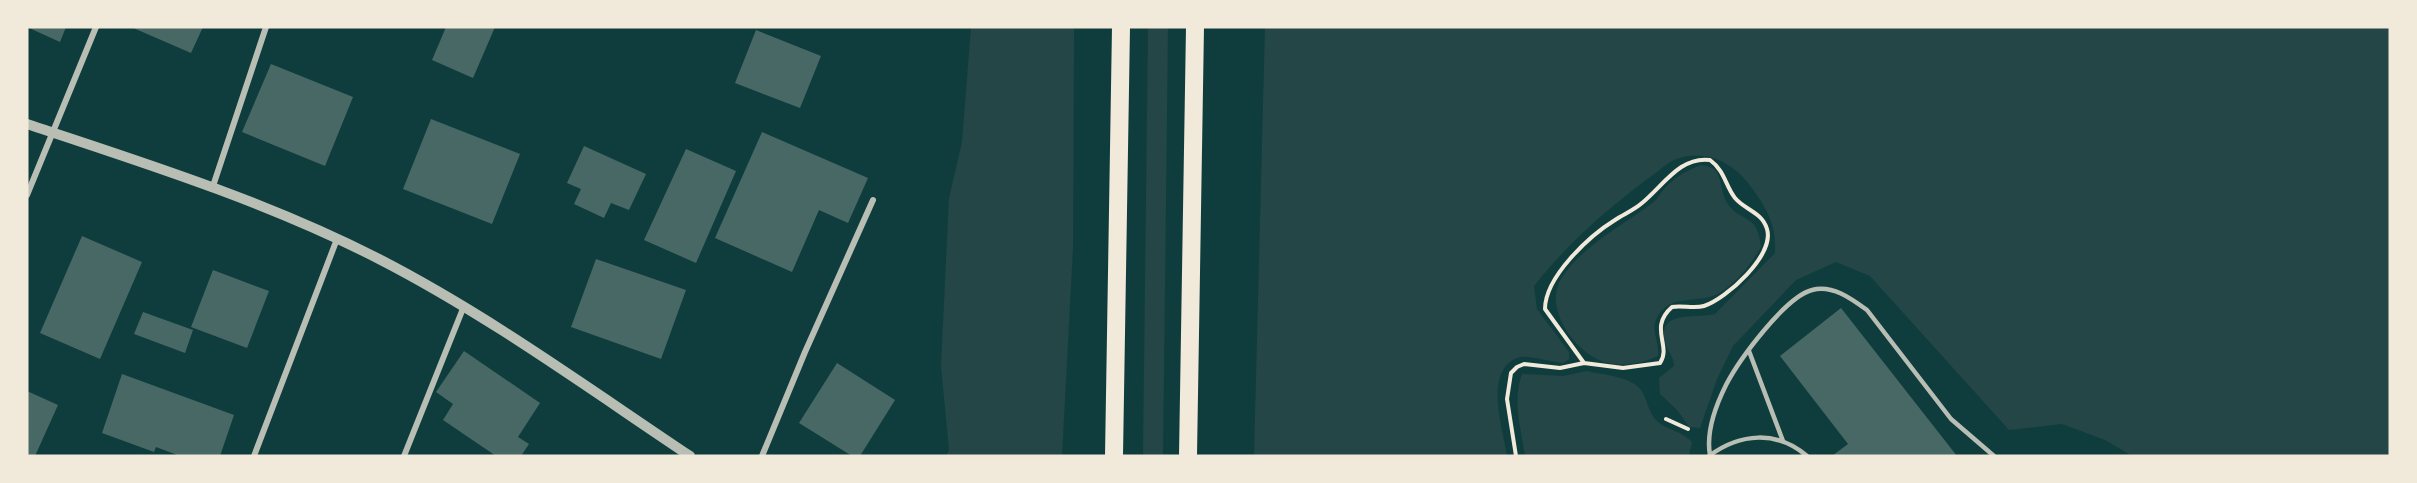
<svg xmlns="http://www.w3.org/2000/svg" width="2417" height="483" font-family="Arial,sans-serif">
  <rect width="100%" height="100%" fill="#0f3d3e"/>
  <path fill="#244646" d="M971,27H1074L1073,248L1062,456H946L949,450L941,366L949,198L962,142Z
    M1148,27H1168L1163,456H1143Z
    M1265,27H2390V456H2132L2105,440L2062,424L2009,430L1870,276L1836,262L1796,280L1733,346L1717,379L1700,428L1689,427L1678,411L1660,394L1659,378L1674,366C1674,356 1666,349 1664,340C1659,309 1698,319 1715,314L1775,253C1777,224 1765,205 1748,183C1731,161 1704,149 1676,159C1667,162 1658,172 1650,177C1607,209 1567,244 1534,286L1537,309L1569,352V359L1563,363C1553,362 1528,355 1520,357C1482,368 1503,429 1507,456H1254Z
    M1701,165C1707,166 1714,167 1717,173C1722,181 1721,192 1726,201C1740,225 1757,210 1761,247C1751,264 1738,281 1721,292C1700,306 1668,291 1656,320C1651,332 1660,343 1658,356C1640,364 1623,367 1604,362C1575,353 1543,308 1561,279C1583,244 1625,225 1656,200C1667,182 1681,173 1701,165Z
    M1587,371C1602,375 1631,376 1641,390C1647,398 1648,412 1656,420C1667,431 1679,429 1692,442L1689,456H1525C1521,427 1512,402 1522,374L1563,376Z"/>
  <path fill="#486865" d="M27,27H66L60,42Z
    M131,27H203L191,53Z
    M446,27H495L473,78L432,60Z
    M756,30L821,56L800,108L735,83Z
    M271,64L353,97L325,166L242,132Z
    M431,119L520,154L492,224L403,189Z
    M762,132L868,178L848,223L819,210L792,272L715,238Z
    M584,146L646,174L629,210L611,203L604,218L574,204L581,189L567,183Z
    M686,149L736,171L696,263L644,240Z
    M82,236L142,262L100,359L40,333Z
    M596,259L686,290L661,359L571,327Z
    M213,270L269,291L247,348L191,327Z
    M1841,308L1957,456H1832L1848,444L1780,356Z
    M143,312L193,330L185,353L134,334Z
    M464,351L540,403L518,437L529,444L521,456H496L443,420L453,404L436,392Z
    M837,363L895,400L860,456H852L799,423Z
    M122,374L234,415L220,456H180L156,447L154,452L102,433Z
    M27,391L58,405L35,456H27Z"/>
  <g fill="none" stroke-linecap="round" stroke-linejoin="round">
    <path stroke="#f1e9da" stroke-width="4" d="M1666,419L1688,429
      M1516,456L1507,399L1511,373L1517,367L1524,364L1560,368L1584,363L1623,368L1660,363C1672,346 1648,328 1672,307C1682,305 1694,309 1704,306C1726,299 1775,255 1767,229C1762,212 1745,210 1735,198C1725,185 1725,171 1710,160C1680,156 1663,186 1642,203C1634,210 1624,214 1615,220C1589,236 1545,277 1545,309L1584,363"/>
    <path stroke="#b8beb3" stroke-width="4.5" d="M1749,351L1783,441
      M1710,455C1706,433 1716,405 1726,385C1739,360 1785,297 1812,290C1832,284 1852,299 1867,310L1951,419L1994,456
      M1709,456C1740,433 1777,430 1807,456"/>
    <path stroke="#b8beb3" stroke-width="6" d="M212,189L266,27
      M27,195L96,27
      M254,456L337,239
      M404,456L464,306
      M762,456L805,352L873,200"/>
    <path stroke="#b8beb3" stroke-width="10" d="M27,124C145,163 268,202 379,259C488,315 588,388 690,456"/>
    <path stroke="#f1e9da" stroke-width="18" d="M1114,456L1121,27
      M1188,456L1195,27"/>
  </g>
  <rect width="2417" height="483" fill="none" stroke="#f1e9da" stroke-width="57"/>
</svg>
